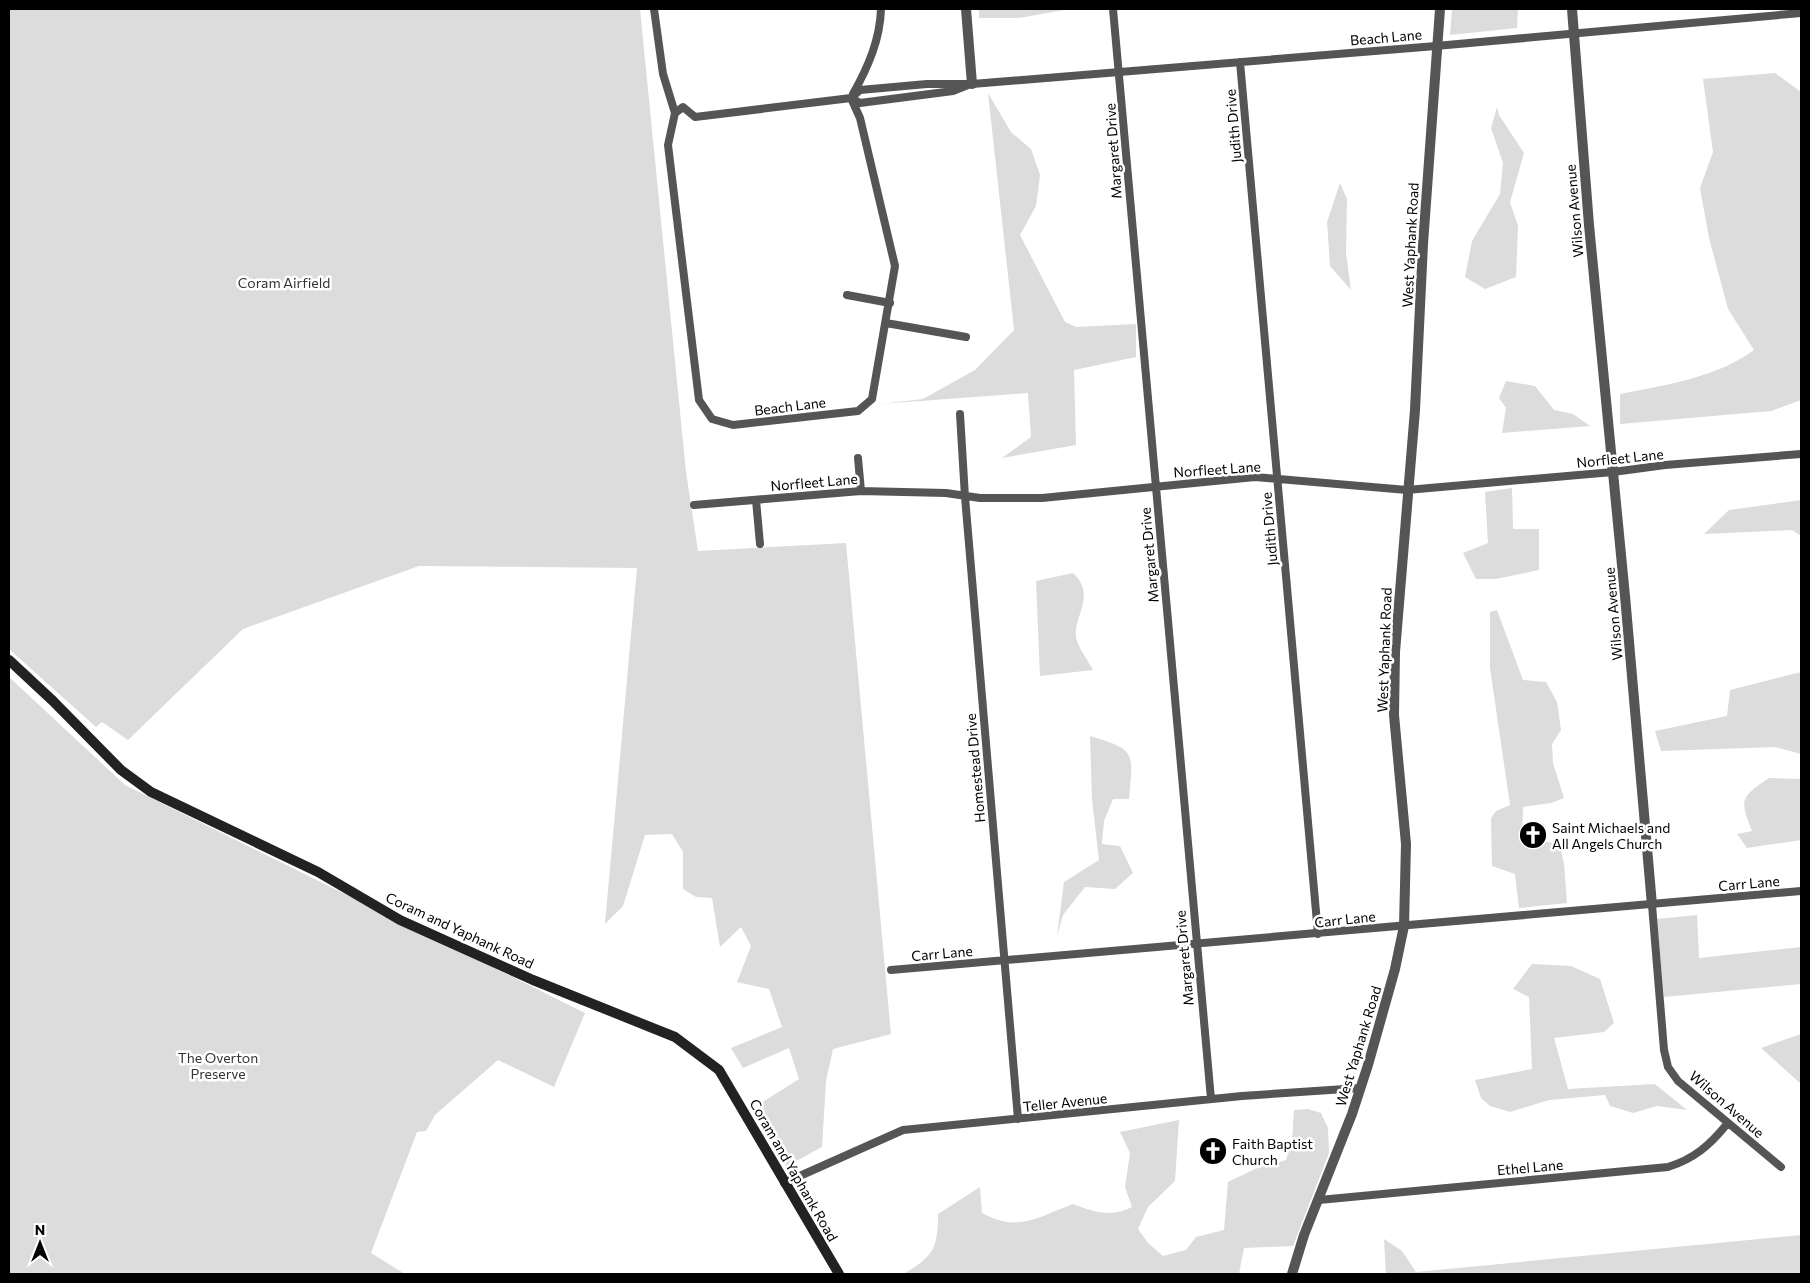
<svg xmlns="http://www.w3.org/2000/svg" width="1810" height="1283" font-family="Commissioner,sans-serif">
  <rect width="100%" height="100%" fill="#fff"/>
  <path fill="#dcdcdc" d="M9,9H640L686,472L698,551L846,543L891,1034L833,1049L826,1081L822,1147L787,1166L758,1105L799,1079L789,1048L743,1068L731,1048L782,1027L769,989L737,982L751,946L741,927L720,947L712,898L696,897L683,889V852L672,834L645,835L623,906L605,924L637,568L419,566L243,629L128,740L102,722L96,727L9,649Z
    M979,9H1070L1019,18H979Z
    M1452,9H1518L1517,28L1450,35Z
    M1775,73L1801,92V400L1771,411L1620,424V394C1665,385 1716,378 1754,350L1728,309L1709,238L1700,188L1713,152L1703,79Z
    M988,93L1011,132L1031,149L1040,175L1036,206L1020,235L1065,322L1076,327L1136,324V357L1074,370L1076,445L1002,458L1031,437L1028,393L880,404L923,399L975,370L1014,330Z
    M1497,107L1499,115L1524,153L1510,202L1518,226L1516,277L1485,289L1465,277L1472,241L1500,194L1503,163L1491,128Z
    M1340,183L1347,199L1346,253L1351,290L1330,266L1327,222Z
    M1506,381L1535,386L1554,410L1573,414L1590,426L1502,433L1506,408L1499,398Z
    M1512,488L1513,529H1539V570L1496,579H1476L1463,553L1488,543L1485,492Z
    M1801,500V536L1792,530L1704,534L1729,510Z
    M1073,573C1097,595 1073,617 1076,637C1078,648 1088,660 1093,670L1040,676L1036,581Z
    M1497,610L1523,680L1546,682L1557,702L1561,730L1552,744L1553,763L1564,798L1551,803L1523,807L1522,837L1559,844L1564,863L1567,903L1519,908L1515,874L1492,866L1491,818L1496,811L1510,805L1490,668V612Z
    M1801,672V754L1775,747L1661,751L1655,731L1727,716L1730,690Z
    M9,677L125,785L585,1013L554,1087L498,1060L435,1115L426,1131L417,1132L371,1253L405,1274H9Z
    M1090,736C1137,750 1133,752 1129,799H1113L1104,821L1102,844L1120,846L1133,873L1115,889L1085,887L1063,915L1057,936L1064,882L1099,860L1092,800Z
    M1769,778L1801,779V840L1747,848L1737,834L1752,831C1739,799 1741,797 1769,778Z
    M1697,915L1699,958L1801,947V984L1664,997L1657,919Z
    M1532,964L1571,966L1600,979L1614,1023L1604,1032L1554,1038L1568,1089L1655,1084L1687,1110L1657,1106L1633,1113L1610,1106L1605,1095L1549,1100L1510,1112L1490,1106L1481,1098L1475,1080L1532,1069L1529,997L1513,989Z
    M1801,1034V1084L1761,1048Z
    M1308,1109L1321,1113L1328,1128L1329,1153L1293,1246L1244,1248L1239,1274H903C933,1257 938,1249 938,1214L980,1187L982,1213C1018,1233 1038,1217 1073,1204C1094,1212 1111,1218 1132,1207L1125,1187L1130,1153L1120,1132L1179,1120L1175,1181L1148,1207L1138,1229L1148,1243L1163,1256L1186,1250L1196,1237L1224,1230L1228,1182L1255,1169L1286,1160L1292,1142L1294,1110Z
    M1801,1235V1274H1386L1384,1239L1402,1251L1416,1272Z"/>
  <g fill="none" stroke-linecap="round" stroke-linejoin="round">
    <path stroke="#555" stroke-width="8" d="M654,9L663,74L675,113L668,145L699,400L712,419L733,425L858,411L872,399L895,266L860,118L851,98
      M1113,9L1211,1099
      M1240,62L1318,934
      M853,94C868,67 880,40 881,9
      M851,98L860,103L953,91L968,85
      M675,113L683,107L695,117L851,98L860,90L927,84H972L1436,46L1801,13
      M847,295L890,303
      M886,323L966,337
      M960,414L965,497L1018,1119
      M858,458L861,491
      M756,500L760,544
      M694,505L861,491L946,493L980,498H1042L1255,477L1407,490L1613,472L1665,465L1801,454
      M1652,905L1664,1050L1668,1067L1678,1081L1781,1167
      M891,970L1801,891
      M784,1183L903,1130L1242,1096L1360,1088
      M1319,1200L1668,1167C1694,1159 1710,1145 1727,1124"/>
    <path stroke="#555" stroke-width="10" d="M966,9L972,84
      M1572,9L1589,225L1625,596L1652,905
      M1292,1274L1304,1235L1352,1114L1368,1065L1395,969L1404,926L1406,844L1394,715L1395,652L1415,410L1423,244L1440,9"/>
    <path stroke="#222" stroke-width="10" d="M9,660L53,701L121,770L151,792L318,872L400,920L533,980L675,1037L719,1070L839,1274"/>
  </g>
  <defs>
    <symbol id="church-disc" viewBox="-11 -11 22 22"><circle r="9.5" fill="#000" stroke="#fff"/><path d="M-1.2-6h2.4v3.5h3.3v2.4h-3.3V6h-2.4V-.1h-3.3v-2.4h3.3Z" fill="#fff"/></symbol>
  </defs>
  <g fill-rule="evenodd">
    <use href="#church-disc" x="1517" y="819" width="32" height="32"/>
    <use href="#church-disc" x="1197" y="1135" width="32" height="32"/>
  </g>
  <g text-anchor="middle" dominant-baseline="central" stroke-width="5" stroke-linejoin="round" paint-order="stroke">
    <g font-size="14" fill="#000" stroke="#fff">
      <text transform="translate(1386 37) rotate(-5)">Beach Lane</text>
      <text transform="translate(1233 126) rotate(-95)">Judith Drive</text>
      <text transform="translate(1113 151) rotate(-94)">Margaret Drive</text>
      <text transform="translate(1574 211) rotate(-95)">Wilson Avenue</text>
      <text transform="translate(1410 245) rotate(-87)">West Yaphank Road</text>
      <text transform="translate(790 406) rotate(-7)">Beach Lane</text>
      <text transform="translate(1620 458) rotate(-6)">Norfleet Lane</text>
      <text transform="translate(1217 469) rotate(-4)">Norfleet Lane</text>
      <text transform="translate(814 482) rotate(-5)">Norfleet Lane</text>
      <text transform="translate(1269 529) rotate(-95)">Judith Drive</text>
      <text transform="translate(1149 555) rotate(-95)">Margaret Drive</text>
      <text transform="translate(1613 614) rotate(-95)">Wilson Avenue</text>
      <text transform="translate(1384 650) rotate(-88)">West Yaphank Road</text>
      <text transform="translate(975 768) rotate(-95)">Homestead Drive</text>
      <text transform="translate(1749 883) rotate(-5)">Carr Lane</text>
      <text transform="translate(1345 919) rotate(-6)">Carr Lane</text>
      <text transform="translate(460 930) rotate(25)">Coram and Yaphank Road</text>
      <text transform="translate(942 953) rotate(-5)">Carr Lane</text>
      <text transform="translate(1184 958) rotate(-95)">Margaret Drive</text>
      <text transform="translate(1358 1046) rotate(-73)">West Yaphank Road</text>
      <text transform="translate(1065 1102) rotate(-6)">Teller Avenue</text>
      <text transform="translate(1727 1104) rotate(41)">Wilson Avenue</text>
      <text transform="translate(1530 1167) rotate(-5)">Ethel Lane</text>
      <text transform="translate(794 1170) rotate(60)">Coram and Yaphank Road</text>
    </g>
    <g font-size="14" fill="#333" stroke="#fff">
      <text x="284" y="282">Coram Airfield</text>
      <text x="218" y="1057">The Overton<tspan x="218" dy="16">Preserve</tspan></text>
    </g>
    <g font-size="14" fill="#000" stroke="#fff" text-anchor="start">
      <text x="1552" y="827">Saint Michaels and<tspan x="1552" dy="16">All Angels Church</tspan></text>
      <text x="1232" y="1143">Faith Baptist<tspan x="1232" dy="16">Church</tspan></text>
    </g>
  </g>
  <rect width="1810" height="1283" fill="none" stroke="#000000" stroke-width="20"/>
  <g transform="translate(40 1243)" stroke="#ffffff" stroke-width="4" paint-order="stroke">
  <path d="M0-4L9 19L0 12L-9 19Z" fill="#000000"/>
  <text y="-8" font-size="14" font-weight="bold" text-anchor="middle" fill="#000000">N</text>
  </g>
</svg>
